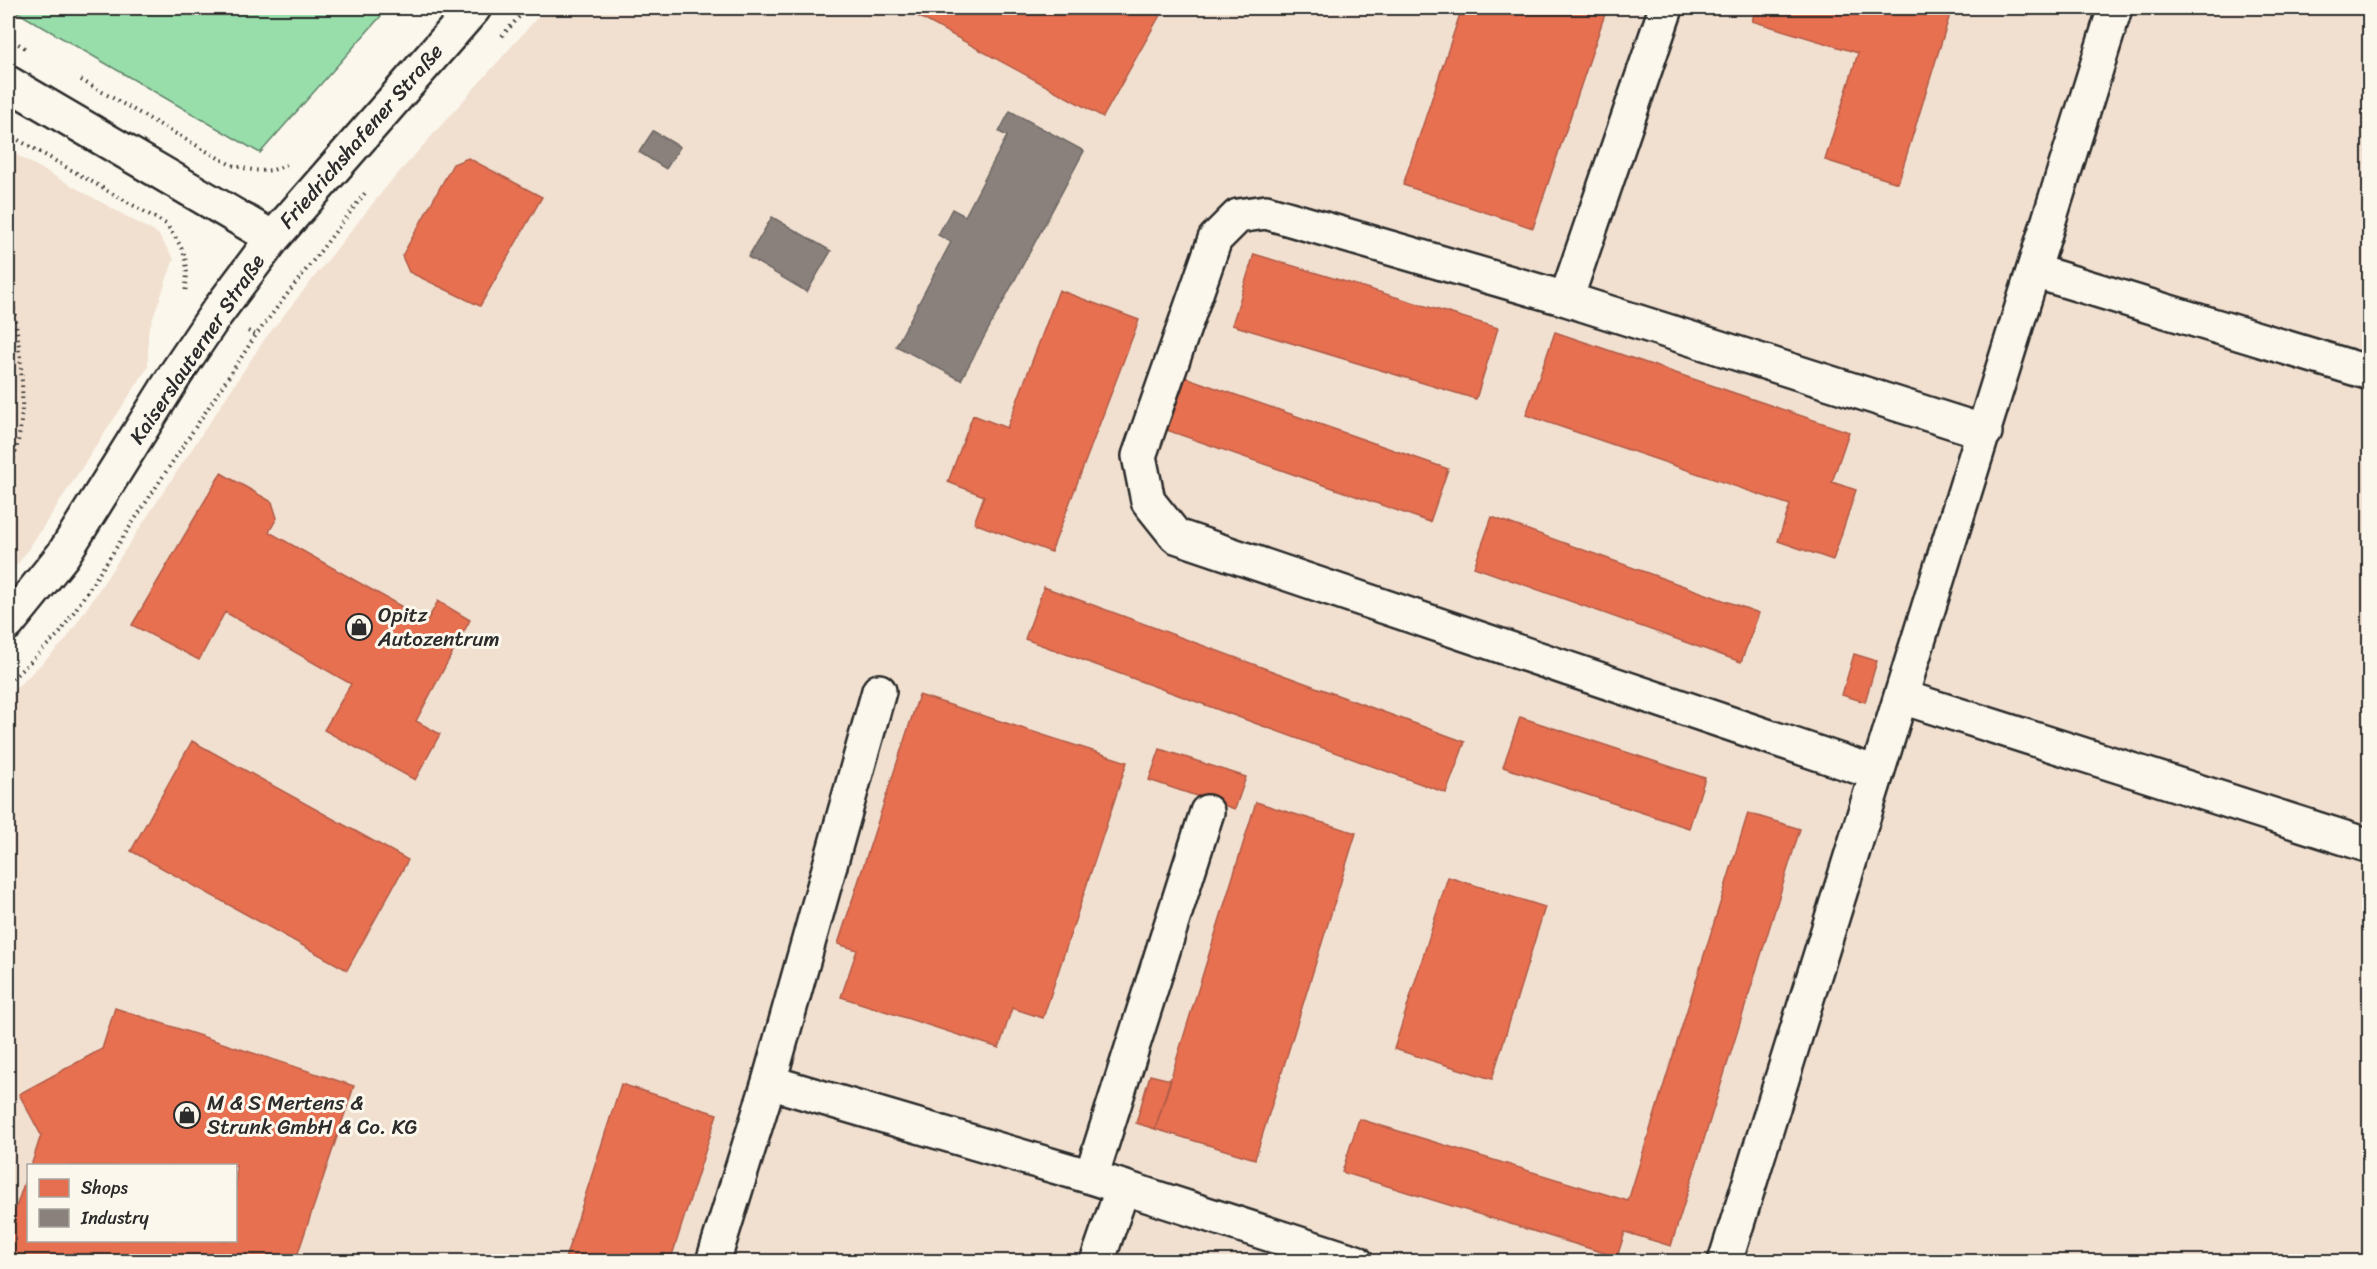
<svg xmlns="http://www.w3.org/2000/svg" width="2377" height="1269" font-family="Sriracha,sans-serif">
  <rect width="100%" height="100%" fill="#fbf7ec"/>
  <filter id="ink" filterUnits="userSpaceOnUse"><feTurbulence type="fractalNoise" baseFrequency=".0167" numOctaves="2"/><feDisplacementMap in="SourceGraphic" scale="12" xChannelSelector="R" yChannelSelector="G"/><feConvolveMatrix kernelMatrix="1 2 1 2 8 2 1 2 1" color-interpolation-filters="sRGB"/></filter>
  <g filter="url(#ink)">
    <path fill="#f1e0d0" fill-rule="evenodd" d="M546,8H2369V1261H8V696L65,641L264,340L386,187ZM28,1166H236V1240H28Z
      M8,150L158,234L174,259L148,332V367L26,553L8,576Z"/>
    <path fill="#98deab" stroke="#62846b" stroke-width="1.5" d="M10,8H388L260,153Z"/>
    <path fill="#e76f51" stroke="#af5b46" stroke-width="1.5" d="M903,8H1164L1103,117Z
      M1462,8H1607L1533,228L1403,185Z
      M1756,8H1952L1898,183L1825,160L1858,53L1752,21Z
      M468,158L542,197L480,306L409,272L402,256L453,164Z
      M1254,254L1498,328L1476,399L1232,325Z
      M1059,290L1139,320L1051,552L974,523L984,496L948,482L973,415L1007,428Z
      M8,318L13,385L8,423Z
      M1555,332L1849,432L1832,482L1856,490L1833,560L1778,541L1790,505L1526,415Z
      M1179,375L1448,469L1430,522L1161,428Z
      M221,473L272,502L277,518L269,532L427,621L438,601L470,620L416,721L440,734L415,780L324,730L351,684L225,612L199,660L132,625Z
      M1492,517L1759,613L1741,662L1474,567Z
      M1044,587L1465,742L1446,793L1025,639Z
      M1854,654L1877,661L1865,702L1842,695Z
      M919,695L1127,762L1043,1018L1012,1008L999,1048L841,997L857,950L838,944Z
      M1520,717L1705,778L1689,828L1503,767Z
      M192,741L408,860L347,970L131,851Z
      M1160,749L1246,777L1235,809L1149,780Z
      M1256,802L1356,833L1255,1159L1155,1129Z
      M1748,813L1800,829L1671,1246L1625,1232L1617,1257L1342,1172L1359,1119L1628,1201Z
      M1448,877L1545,907L1492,1079L1394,1049Z
      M115,1008L354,1086L295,1262H8V1218L12,1219L28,1172V1240H236V1166H31L41,1135L19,1094L102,1049Z
      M1150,1075L1171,1080L1155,1129L1136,1123Z
      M621,1084L717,1114L670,1262H564Z"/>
    <path fill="#8a817c" stroke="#6e6764" stroke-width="1.5" d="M1010,111L1084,151L961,380L896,346L951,242L938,235L952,209L965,216L1007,136L999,132Z
      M653,131L680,147L666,169L639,152Z
      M772,217L831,251L807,292L748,257Z"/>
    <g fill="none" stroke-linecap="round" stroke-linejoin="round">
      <defs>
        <path id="minor" d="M8,83L273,238
          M2034,271L2370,373
          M1566,299L1666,8
          M8,623L63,555L175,375L216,314L273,238L474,8
          M1902,697L2370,846
          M1876,773L1176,536L1148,501L1139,456L1215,239L1238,216L1266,212L1566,299L1985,432
          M769,1082L879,691
          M1091,1177L1207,812
          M713,1262L769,1082L1091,1177L1356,1262
          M1097,1262L1123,1187
          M1725,1262L2115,8"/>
      </defs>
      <use href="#minor" stroke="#2b2b2b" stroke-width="38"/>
      <path stroke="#2b2b2b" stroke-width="4" stroke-dasharray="1.5 4.5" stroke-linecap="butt" d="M502,36L527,8
        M8,38L25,48
        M81,80L231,165C253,170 265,175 286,165
        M8,134L166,224C185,250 190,260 185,293
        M8,279L11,284C18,350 34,411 8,474
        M248,331L256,335L365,193
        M8,683L60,633L256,335"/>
      <use href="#minor" stroke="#fbf7ec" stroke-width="33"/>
    </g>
  </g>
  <defs>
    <symbol id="shop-ring" viewBox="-11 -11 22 22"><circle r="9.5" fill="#fbf7ec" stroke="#2b2b2b" stroke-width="1.5"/><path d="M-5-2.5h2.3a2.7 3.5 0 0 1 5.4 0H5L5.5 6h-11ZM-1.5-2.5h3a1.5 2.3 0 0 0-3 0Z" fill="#2b2b2b"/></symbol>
  </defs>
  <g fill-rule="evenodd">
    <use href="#shop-ring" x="344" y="612" width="30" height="30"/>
    <use href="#shop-ring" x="172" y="1100" width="30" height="30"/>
  </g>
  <g text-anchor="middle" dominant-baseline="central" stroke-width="6" stroke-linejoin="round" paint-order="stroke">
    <g font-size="21" fill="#2b2b2b" stroke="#fbf7ec">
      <text transform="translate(361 136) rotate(-49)">Friedrichshafener Straße</text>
      <text transform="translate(197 349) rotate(-56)">Kaiserslauterner Straße</text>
    </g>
    <g font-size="21" fill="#2b2b2b" stroke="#fbf7ec" text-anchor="start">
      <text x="378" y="615">Opitz<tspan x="378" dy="24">Autozentrum</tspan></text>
      <text x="207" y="1103">M &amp; S Mertens &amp;<tspan x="207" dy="24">Strunk GmbH &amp; Co. KG</tspan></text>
    </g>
  </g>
  <rect width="2377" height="1269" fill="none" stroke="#fbf7ec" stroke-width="30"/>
  <rect x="15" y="15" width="2347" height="1239" fill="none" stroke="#2b2b2b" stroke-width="2" filter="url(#ink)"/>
  <rect x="27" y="1164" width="210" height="78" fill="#fbf7ec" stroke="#a8a59f" stroke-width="1.5"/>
  <rect x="39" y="1179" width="30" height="18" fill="#e76f51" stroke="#a8a59f" stroke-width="1.5"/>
  <text x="81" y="1194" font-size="18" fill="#2b2b2b">Shops</text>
  <rect x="39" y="1209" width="30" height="18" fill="#8a817c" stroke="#a8a59f" stroke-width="1.5"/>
  <text x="81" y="1224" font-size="18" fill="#2b2b2b">Industry</text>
</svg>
